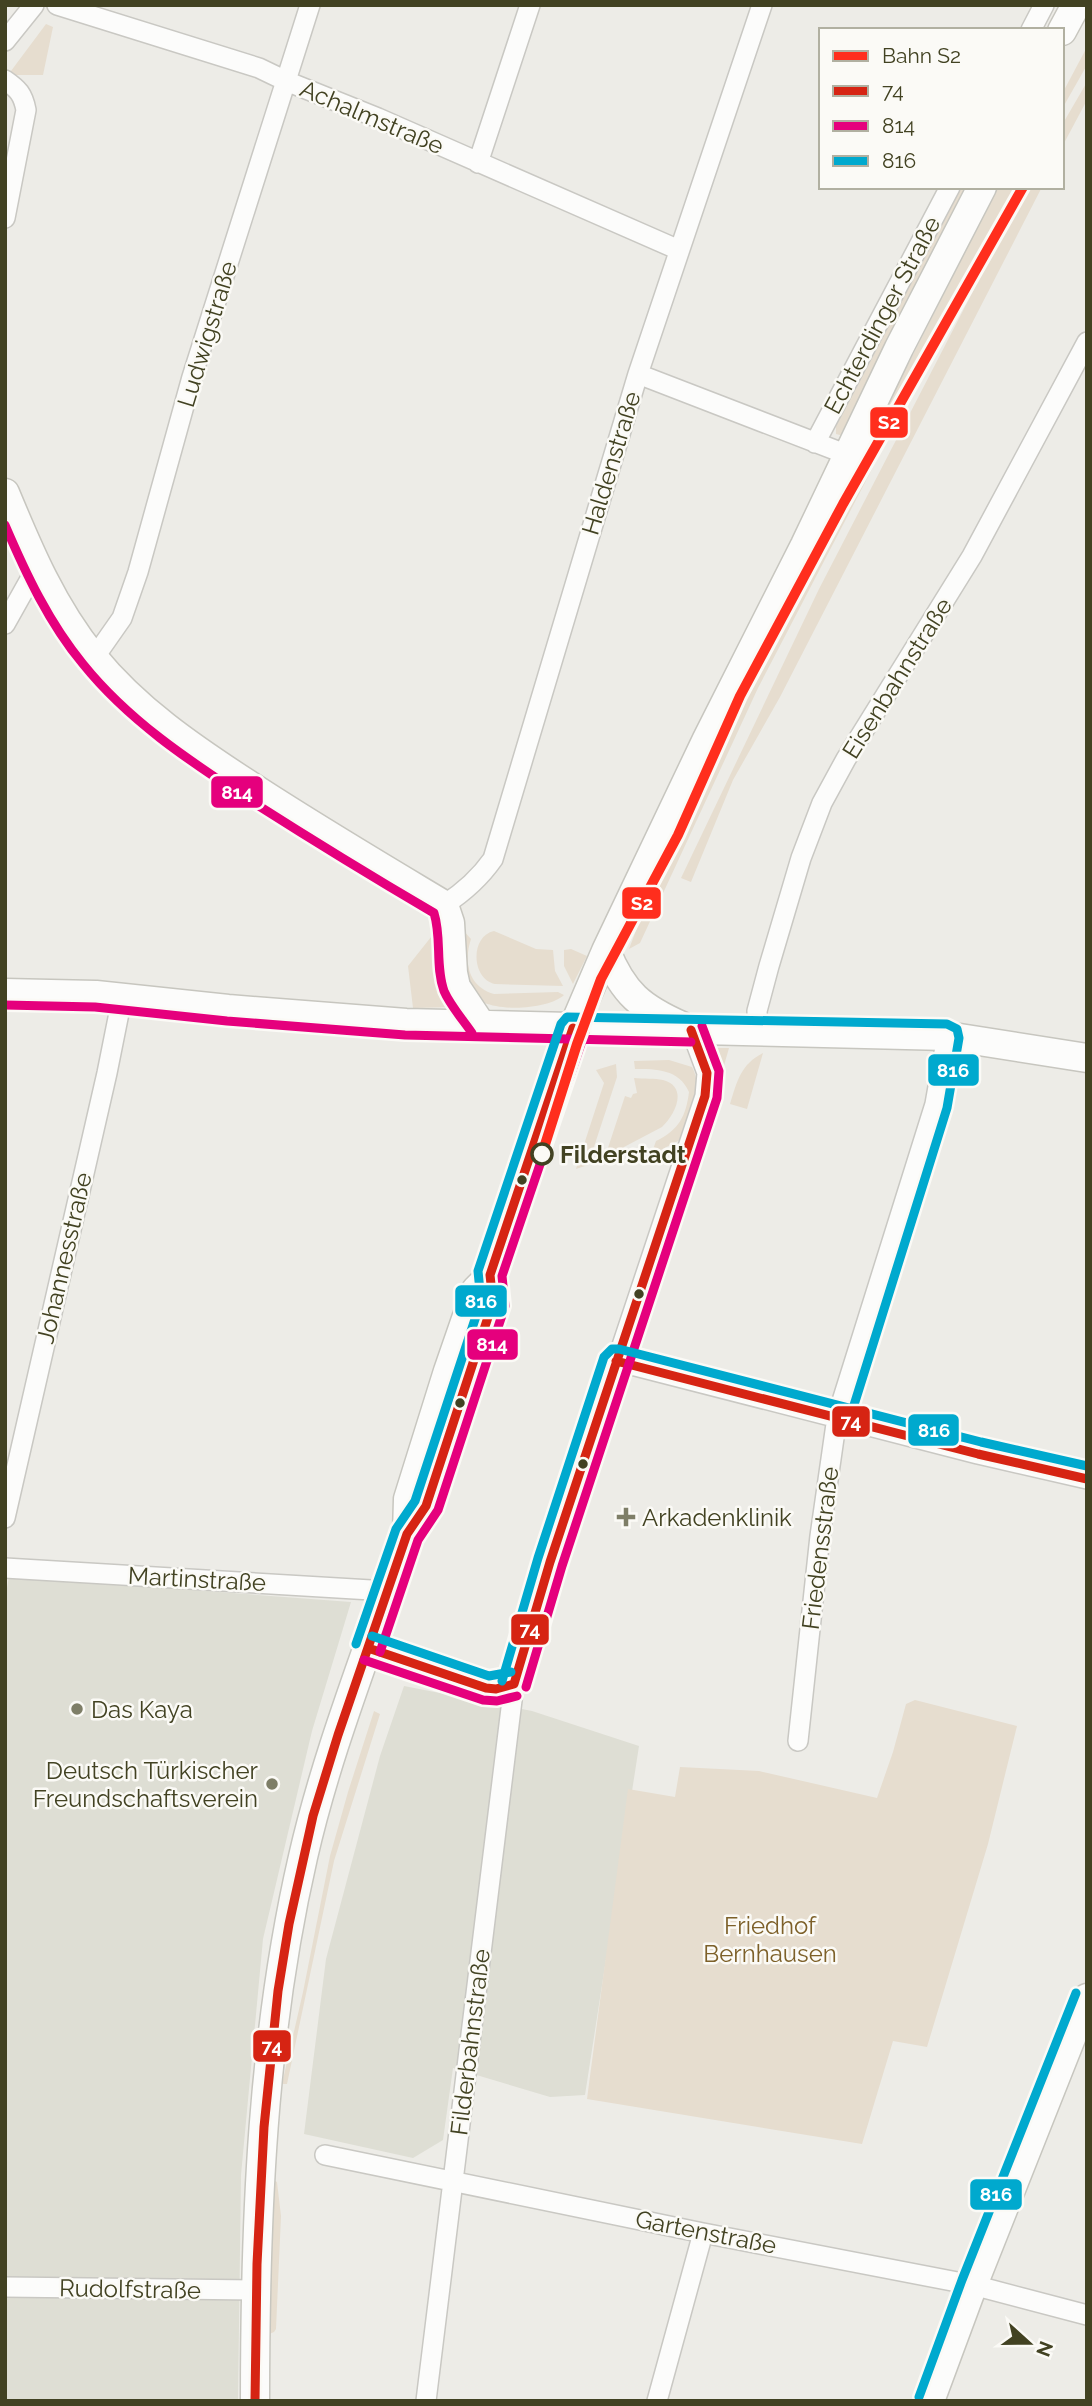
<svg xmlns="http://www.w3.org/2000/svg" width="1092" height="2406" font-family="Raleway,sans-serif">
  <rect width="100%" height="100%" fill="#edece7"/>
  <path fill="#deded4" d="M9,1576L351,1602L312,1731L263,1939L241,2175L238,2401H5V1601Z
    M404,1686L532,1711L639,1746L585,2095L550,2097L453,2068L443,2140L413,2158L304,2134L326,1959L380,1756Z"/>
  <path fill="#e6ddcf" d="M46,24L53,27L43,75H8Z
    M1087,47V65L1062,109V94Z
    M1087,82V100L1062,147V125Z
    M962,187H972L844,434L840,435L836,434V426Z
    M998,187H1019L758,688L640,943L629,949L656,878L771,635Z
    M1027,187H1042L780,697L733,780L691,882L681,878L819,589Z
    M445,929L455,1007L413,1008L408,966L435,932Z
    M462,929L471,939C463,963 469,987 494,994L558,992L564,995C547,1011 479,1015 468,989C464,979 463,942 462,929Z
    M494,931L536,949L553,950L555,971L563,986L495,984C471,979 470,936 494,931Z
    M571,949L587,956L573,984L564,966V950Z
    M706,1048H729L721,1076L717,1065Z
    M763,1053L747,1109L730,1104C737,1081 741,1064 763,1053Z
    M669,1060L692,1067C705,1090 688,1118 680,1140L651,1155L656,1141C679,1130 686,1116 689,1092C679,1069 656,1069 635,1069L634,1061Z
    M616,1064L617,1077L588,1165L576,1169L604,1083L596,1070Z
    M634,1078C643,1079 655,1078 663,1080C689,1087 675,1115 662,1127L605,1157L625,1096L631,1098L633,1094L637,1093Z
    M915,1700L1017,1726L988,1844L927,2047L893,2041L862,2144L587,2099L628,1789L675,1797L680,1767L759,1771L877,1798L893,1752L906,1704Z
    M374,1711L380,1714L334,1861L287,2084H282L303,1992L330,1856L348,1792Z
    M272,2179L277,2182L281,2216L276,2329L274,2332L269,2334Z"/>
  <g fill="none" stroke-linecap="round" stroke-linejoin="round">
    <defs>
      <path id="street" d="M57,5L259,68L286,81L378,118L679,250
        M1031,30L1044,5
        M5,41L34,5
        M5,80C18,89 23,94 26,110L5,218
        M478,163L530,5
        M638,374L848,455
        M815,443L950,187
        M5,624L37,567
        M94,658L122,618L138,572L192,377L310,5
        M444,905C464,892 479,879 493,859L638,374L762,5
        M758,1033L757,1011L769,966L801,858L822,803L846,759L972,556L1087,342
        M616,1361L978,1454L1087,1479
        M5,1518L107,1073L122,998
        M5,1568L388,1591
        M368,1648L486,1688L496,1689L514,1684
        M798,1741L820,1536L837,1417L935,1104L947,1036
        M325,2155L703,2233L973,2285L1087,2315
        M5,2287L255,2290
        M426,2401L514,1684L550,1562L705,1096L707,1073L691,1030
        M657,2401L703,2233"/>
      <path id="secondary" d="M1062,31L1076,5
        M5,493C29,551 53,608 93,657C136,710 192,748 249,785C313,827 379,866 444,905L450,923L453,973L456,987L482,1026
        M606,951C623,993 641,1008 682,1026
        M5,993L96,995L228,1009L406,1023L947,1036L1087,1058
        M407,1534L408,1499L448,1371L476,1290L489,1277
        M255,2401C255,2218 262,2035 303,1857C328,1747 372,1641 407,1534L426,1506L493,1302L490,1275L573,1028L606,951L707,739L805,545L899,348L982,187
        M930,2401L973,2285L1087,1998"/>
    </defs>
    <use href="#street" stroke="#c9c8c3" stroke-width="22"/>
    <use href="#secondary" stroke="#c7c6bf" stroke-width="31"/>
    <use href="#street" stroke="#fcfcfb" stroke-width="19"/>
    <use href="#secondary" stroke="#fcfcfb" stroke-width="28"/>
    <defs>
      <path id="bus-1" d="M616,1361L978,1454L1087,1479
        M368,1648L486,1688L496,1689L514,1684L550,1562L705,1096L707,1073L691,1030
        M255,2401L257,2264L264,2127L278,1991L289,1924L313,1816L338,1735L407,1534L426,1506L493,1302L490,1275L573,1028"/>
      <path id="bus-2" d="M5,525C26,574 49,623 83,664C128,720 188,760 248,799C309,838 371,876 434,913C442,938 435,966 444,991C450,1005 463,1020 472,1033
        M5,1005L95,1007L227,1021L405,1035L691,1042
        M380,1652L418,1540L438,1510L505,1306L502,1276L585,1032
        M364,1660L483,1700L497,1701L517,1696
        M526,1687L562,1566L717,1098L719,1071L702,1026"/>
      <path id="bus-3" d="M372,1636L489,1676L511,1672
        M356,1644L396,1529L415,1501L481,1301L478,1271L561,1024L567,1017L947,1024L957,1029L959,1038L947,1108L849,1421
        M502,1681L538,1558L604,1357L612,1349H619L981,1442L1087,1466
        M919,2397L962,2280L1076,1993"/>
    </defs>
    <use href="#bus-1" stroke="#fbfaf6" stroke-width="14"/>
    <use href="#bus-2" stroke="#fbfaf6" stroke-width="14"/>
    <use href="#bus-3" stroke="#fbfaf6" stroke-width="14"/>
    <use href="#bus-1" stroke="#d62413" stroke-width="9"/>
    <use href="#bus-2" stroke="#e5007d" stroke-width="9"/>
    <use href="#bus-3" stroke="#00a9ce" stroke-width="9"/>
    <defs>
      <path id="rail-1" d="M542,1154L577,1044L601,979L678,835L740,696L843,504L1023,187"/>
    </defs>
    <use href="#rail-1" stroke="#fbfaf6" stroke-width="16"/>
    <use href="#rail-1" stroke="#ff2e1d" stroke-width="10"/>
  </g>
  <circle fill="#fbfaf6" stroke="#424222" stroke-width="3.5" cx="542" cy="1154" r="10"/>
  <g fill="#424222" stroke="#fbfaf6" stroke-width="2.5">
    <circle cx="522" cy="1180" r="6"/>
    <circle cx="639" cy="1294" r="6"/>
    <circle cx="460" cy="1403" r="6"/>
    <circle cx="583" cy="1464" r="6"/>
  </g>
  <g fill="#7e7e67" stroke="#fbfaf6" stroke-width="2.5">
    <path d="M622.5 1506.5h7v7h7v7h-7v7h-7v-7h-7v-7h7z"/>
    <circle cx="77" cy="1709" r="7"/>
    <circle cx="272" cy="1784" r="7"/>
  </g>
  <g text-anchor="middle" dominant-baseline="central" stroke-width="5" stroke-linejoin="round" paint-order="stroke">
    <g font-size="24" fill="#424222" stroke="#fbfaf6">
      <text transform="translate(372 117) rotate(23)">Achalmstraße</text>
      <text transform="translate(882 315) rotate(-62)">Echterdinger Straße</text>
      <text transform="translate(207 334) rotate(-73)">Ludwigstraße</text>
      <text transform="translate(611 463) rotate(-73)">Haldenstraße</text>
      <text transform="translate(897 678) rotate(-58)">Eisenbahnstraße</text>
      <text transform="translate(64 1258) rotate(-77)">Johannesstraße</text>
      <text transform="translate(820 1548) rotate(-83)">Friedensstraße</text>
      <text transform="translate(197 1579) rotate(3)">Martinstraße</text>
      <text transform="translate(470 2042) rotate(-83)">Filderbahnstraße</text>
      <text transform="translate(706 2232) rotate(11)">Gartenstraße</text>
      <text transform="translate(130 2289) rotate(1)">Rudolfstraße</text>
    </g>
    <g font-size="24" font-weight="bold" fill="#424222" stroke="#fbfaf6" text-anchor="start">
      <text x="560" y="1154">Filderstadt</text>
    </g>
    <g font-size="24" fill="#424222" stroke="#fbfaf6" text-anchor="start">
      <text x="642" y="1517">Arkadenklinik</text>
      <text x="91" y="1709">Das Kaya</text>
      <text x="258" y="1770" text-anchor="end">Deutsch Türkischer<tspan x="258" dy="28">Freundschaftsverein</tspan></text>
    </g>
    <g font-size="24" fill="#7d6029" stroke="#fbfaf6">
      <text x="770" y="1925">Friedhof<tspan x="770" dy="28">Bernhausen</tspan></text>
    </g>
  </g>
  <g stroke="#fbfaf6" stroke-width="2.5">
    <rect x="869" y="406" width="40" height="33" rx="7" fill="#ff2e1d"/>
    <rect x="210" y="775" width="54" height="34" rx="7" fill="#e5007d"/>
    <rect x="621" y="886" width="41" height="34" rx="7" fill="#ff2e1d"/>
    <rect x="927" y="1053" width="53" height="34" rx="7" fill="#00a9ce"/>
    <rect x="454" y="1284" width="54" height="34" rx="7" fill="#00a9ce"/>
    <rect x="466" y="1328" width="53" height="33" rx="7" fill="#e5007d"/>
    <rect x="831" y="1405" width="40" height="33" rx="7" fill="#d62413"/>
    <rect x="907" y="1413" width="53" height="34" rx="7" fill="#00a9ce"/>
    <rect x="510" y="1613" width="40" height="33" rx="7" fill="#d62413"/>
    <rect x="252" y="2029" width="40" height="34" rx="7" fill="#d62413"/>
    <rect x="969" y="2178" width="54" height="33" rx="7" fill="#00a9ce"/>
  </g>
  <g font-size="19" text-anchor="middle" font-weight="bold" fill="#fff">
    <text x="889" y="429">S2</text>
    <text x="237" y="799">814</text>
    <text x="642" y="910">S2</text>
    <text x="953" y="1077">816</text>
    <text x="481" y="1308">816</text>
    <text x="492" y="1351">814</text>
    <text x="851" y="1428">74</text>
    <text x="934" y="1437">816</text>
    <text x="530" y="1636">74</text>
    <text x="272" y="2053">74</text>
    <text x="996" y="2201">816</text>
  </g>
  <rect width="1092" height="2406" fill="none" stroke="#424222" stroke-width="14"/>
  <rect x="819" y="28" width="245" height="161" fill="#fbfaf6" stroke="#b1b0a1" stroke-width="2"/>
  <rect x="833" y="51" width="35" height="10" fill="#ff2e1d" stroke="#b1b0a1" stroke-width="2"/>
  <text x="882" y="63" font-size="21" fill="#424222">Bahn S2</text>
  <rect x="833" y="86" width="35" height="10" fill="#d62413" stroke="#b1b0a1" stroke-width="2"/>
  <text x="882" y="98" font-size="21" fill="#424222">74</text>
  <rect x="833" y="121" width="35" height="10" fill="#e5007d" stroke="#b1b0a1" stroke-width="2"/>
  <text x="882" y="133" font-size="21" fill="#424222">814</text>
  <rect x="833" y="156" width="35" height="10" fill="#00a9ce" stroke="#b1b0a1" stroke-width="2"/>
  <text x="882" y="168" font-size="21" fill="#424222">816</text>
  <g transform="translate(1029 2343) rotate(111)" stroke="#fbfaf6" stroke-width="5" paint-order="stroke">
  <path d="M0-5L12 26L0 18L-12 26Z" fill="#424222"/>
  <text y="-10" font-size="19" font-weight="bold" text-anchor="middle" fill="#424222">N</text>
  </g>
</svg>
